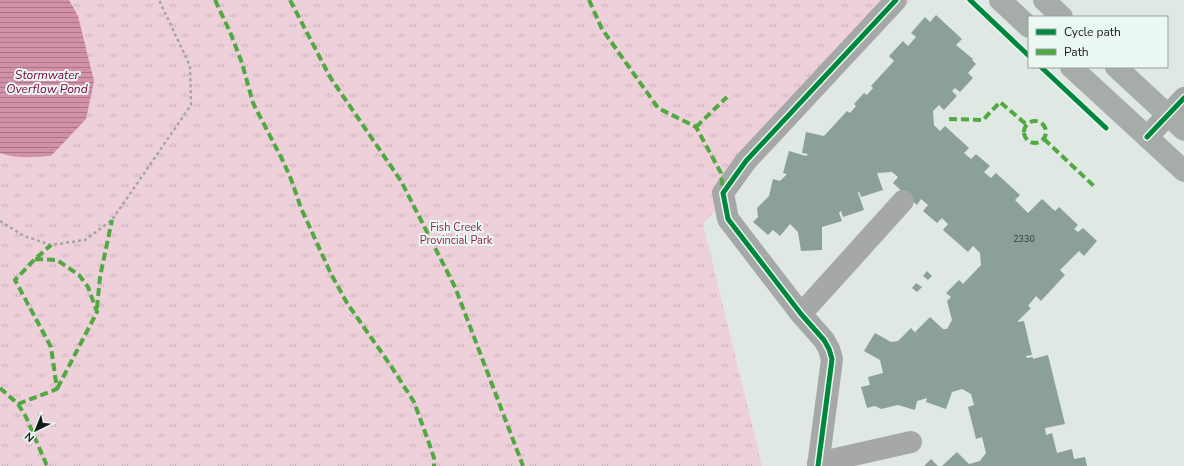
<svg xmlns="http://www.w3.org/2000/svg" width="1184" height="466" font-family="'Nunito Sans',sans-serif">
  <defs>
    <pattern id="park-tufts" width="24" height="20" patternUnits="userSpaceOnUse"><rect width="24" height="20" fill="#eed0da"/><path d="M3 7l-1-3M5 7V3M7 7l1-3M15 17l-1-3M17 17v-4M19 17l1-3" fill="none" stroke="#cbb2ba"/></pattern>
    <pattern id="water-rules" width="6" height="5" patternUnits="userSpaceOnUse"><rect width="6" height="5" fill="#d291a9"/><path d="M0 2.5h6" fill="none" stroke="#a97689"/></pattern>
  </defs>
  <rect width="100%" height="100%" fill="#e0e8e4"/>
  <path fill="url(#park-tufts)" d="M0,0H911L703,224L762,466H0Z"/>
  <path fill="url(#water-rules)" d="M0,0H69L78,16L94,81L86,119L51,156C34,157 16,159 0,153Z"/>
  <path fill="#8ba098" d="M936,15L962,39L956,45L973,59L972,60L976,64L968,73L973,78L960,92L955,88L952,91L957,96L944,110L939,105L933,111L934,125L940,131L945,126L969,148L964,153L971,159L976,154L990,166L984,172L991,178L996,173L1020,195L1015,200L1028,213L1042,199L1055,211L1059,207L1078,225L1074,229L1078,232L1083,228L1097,241L1084,256L1079,251L1060,270L1065,275L1041,301L1036,296L1028,306L1031,308L1017,322L1024,321L1032,355L1026,356L1027,358L1033,357V359L1048,355L1065,424L1045,428L1046,435L1052,433L1057,453L1072,449L1074,459L1085,457L1087,466H942L957,452L969,464L980,461L986,453L982,437L976,439L968,407L974,405L971,394L962,389L952,392L946,409L926,402L927,398L917,401L915,410L898,405L881,409L875,406L867,408L861,387L870,385L868,377L883,373L880,360L864,351L875,333L891,342L898,341L911,328L918,336L915,332L930,317L943,329H947L952,320L947,301L951,297L946,293L959,280L963,284L981,265L980,253L973,246L968,252L943,230L948,224L942,218L937,223L923,211L928,205L921,199L917,205L893,183L898,177L892,172L877,173L883,190L861,197L859,191L858,193L864,210L843,217L841,211L839,213L842,221L822,227V250L801,251L798,232L790,224L780,236L773,230L768,235L753,222L758,217L757,208L769,196L773,179L780,181L787,174L783,173L789,151L806,156L808,154L802,153L806,132L824,136L847,111L850,113L856,106L854,104L864,93L867,95L873,88L871,86L894,61L889,56L903,41L908,46L916,37L911,33L925,17L930,22Z
    M927,271L932,276L928,280L923,276Z
    M916,283L922,287L917,292L912,288Z
    M931,459L938,466H924Z"/>
  <g fill="none" stroke-linecap="round" stroke-linejoin="round">
    <path stroke="#a2a7a3" stroke-width="2.5" stroke-dasharray="3 3" stroke-linecap="butt" d="M0,221L24,236L51,245L85,240L112,220L191,105L190,66L159,0"/>
    <path stroke="#a5a8a7" stroke-width="22" d="M1147,137L1184,98
      M801,314L903,201
      M818,463L911,442
      M818,466L831,367L832,359L829,349L824,340L801,314L728,219L723,193L746,161L896,0"/>
    <path stroke="#a6aca8" stroke-width="22" d="M1000,0L1029,27
      M1044,0L1062,17
      M1071,67L1184,171
      M1116,67L1184,130"/>
    <path stroke="#51a942" stroke-width="4" stroke-dasharray="8 4" stroke-linecap="butt" d="M215,0L230,32L242,63L253,103L283,161L291,179L301,208L331,274L347,303L391,366L414,402L429,443L434,458V466
      M290,0L330,77L401,181L455,287L523,466
      M589,0L602,29L658,108L696,127L721,173L723,193
      M949,119L983,120L1000,102L1027,125
      M1024 132a11 11 0 1 1 22 0a11 11 0 1 1-22 0Z
      M696,127L727,97
      M1044,139L1096,188
      M35,259L57,260L79,275L88,287L97,312L57,389
      M97,308L100,277L112,220
      M0,388L18,404L26,417L47,466
      M18,404L57,389L51,347L15,280L35,259L51,245"/>
    <defs>
      <path id="cycleway" d="M970,0L1029,56
        M1041,67L1106,128
        M1147,137L1184,98
        M818,466L831,367L832,359L829,349L824,340L801,314L728,219L723,193L746,161L896,0"/>
    </defs>
    <use href="#cycleway" stroke="#eaf8f1" stroke-width="8"/>
    <use href="#cycleway" stroke="#00873e" stroke-width="5"/>
  </g>
  <g text-anchor="middle" dominant-baseline="central" stroke-width="4" stroke-linejoin="round" paint-order="stroke">
    <g font-size="9" fill="#333c38">
      <text x="1024" y="239">2330</text>
    </g>
    <g font-size="11" fill="#952158" stroke="#eaf8f1">
      <text x="456" y="227">Fish Creek<tspan x="456" dy="13">Provincial Park</tspan></text>
    </g>
    <g font-size="12" font-style="italic" fill="#7d0044" stroke="#eaf8f1">
      <text x="47" y="75">Stormwater<tspan x="47" dy="14">Overflow Pond</tspan></text>
    </g>
  </g>
  <rect x="1028" y="16" width="140" height="52" fill="#eaf8f1" stroke="#959f9a"/>
  <rect x="1036" y="29" width="20" height="6" fill="#00873e" stroke="#959f9a"/>
  <text x="1064" y="36" font-size="12" fill="#161a18">Cycle path</text>
  <rect x="1036" y="49" width="20" height="6" fill="#51a942" stroke="#959f9a"/>
  <text x="1064" y="56" font-size="12" fill="#161a18">Path</text>
  <g transform="translate(36 430) rotate(223)" stroke="#eaf8f1" stroke-width="3" paint-order="stroke">
  <path d="M0-3L7 15L0 10L-7 15Z" fill="#161a18"/>
  <text y="-6" font-size="11" font-weight="bold" text-anchor="middle" fill="#161a18">N</text>
  </g>
</svg>
